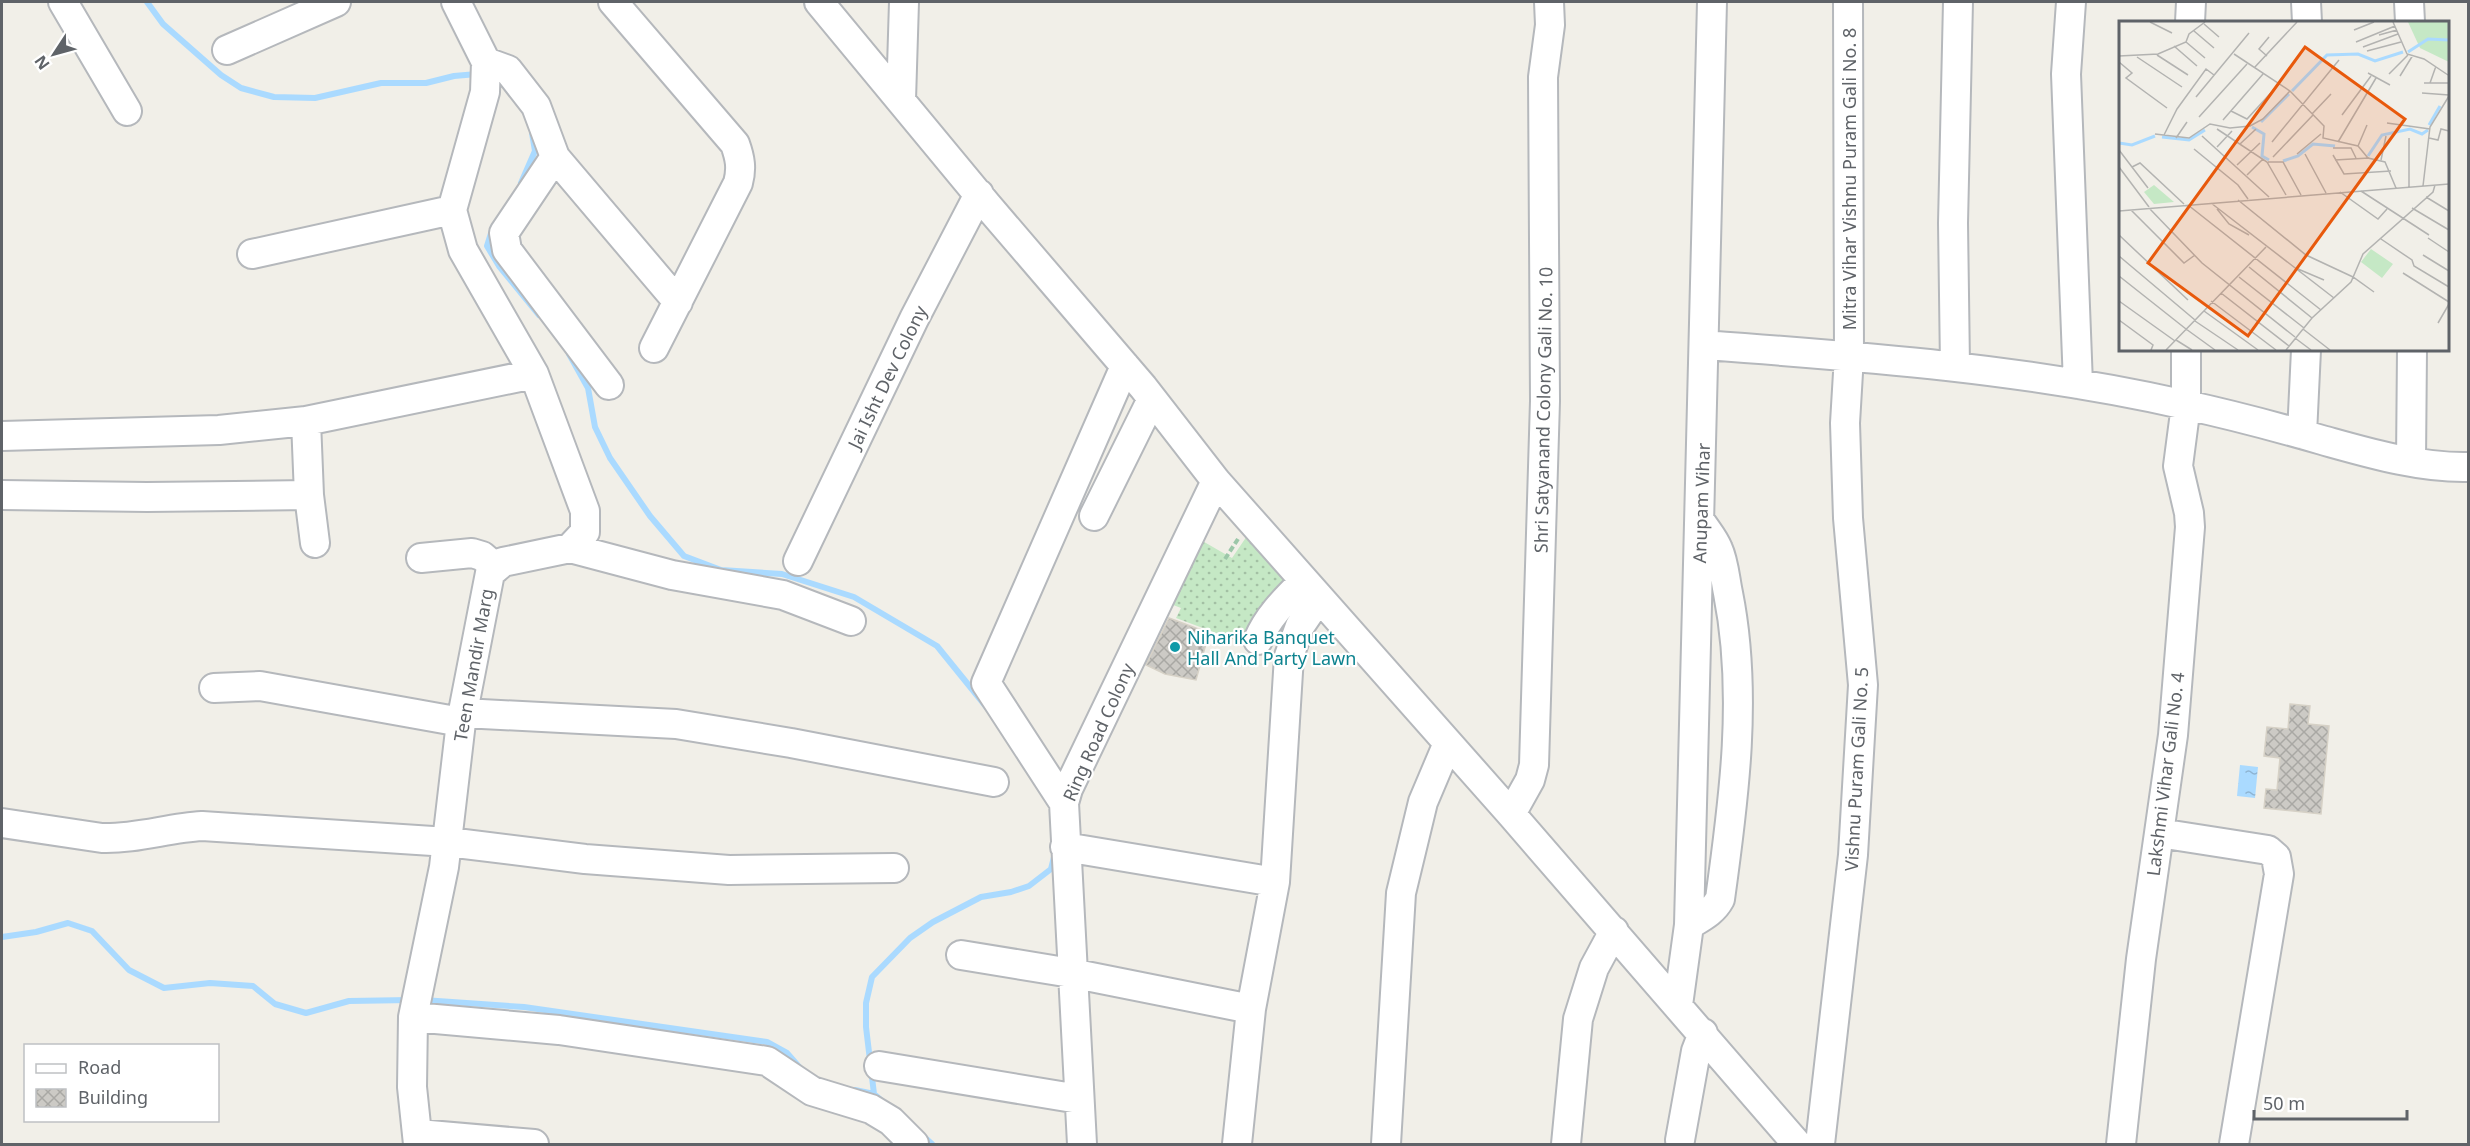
<svg xmlns="http://www.w3.org/2000/svg" width="2470" height="1146" font-family="'Noto Sans',sans-serif">
  <defs>
    <pattern id="grass-dots" width="8" height="8" patternUnits="userSpaceOnUse" patternTransform="scale(1.5)"><rect width="8" height="8" fill="#c5e8c5"/><path d="M2 2h.1M6 6h.1" fill="none" stroke="#a3c0a4" stroke-width="1.8" stroke-linecap="round"/></pattern>
    <pattern id="water-ripples" width="26" height="14" patternUnits="userSpaceOnUse" patternTransform="scale(1.5)"><rect width="26" height="14" fill="#aadaff"/><path d="M2 4q2-2 4 0t4 0M15 11q2-2 4 0t4 0" fill="none" stroke="#8eb4d2"/></pattern>
    <pattern id="building-cross-hatch" width="8" height="8" patternUnits="userSpaceOnUse" patternTransform="scale(1.5)"><rect width="8" height="8" fill="#cccac5"/><path d="M0 0l8 8M0 8l8-8" fill="none" stroke="#a9a8a4"/></pattern>
  </defs>
  <rect width="100%" height="100%" fill="#f1efe8"/>
  <path fill="url(#grass-dots)" d="M1247,536L1290,585L1263,607L1243,643L1176,618L1181,608L1168,603L1199,539L1232,558Z"/>
  <path fill="url(#water-ripples)" d="M2240,765L2258,767L2255,798L2237,796Z"/>
  <g fill="none" stroke-linecap="round" stroke-linejoin="round">
    <path stroke="#aadaff" stroke-width="6" d="M147,2L163,24L221,75L241,88L274,97L315,98L381,83H426L454,76L477,74
      M521,183L535,151L532,133
      M493,227L487,246L499,266L539,315
      M569,354L588,388L595,427L610,458L650,516L684,556L721,570L782,574L854,597L937,646L988,709
      M2,937L36,932L68,923L92,931L129,970L164,988L210,983L253,986L275,1004L306,1013L349,1001L410,1000
      M423,1000L524,1007L767,1042L787,1053L801,1069
      M855,1090L874,1094
      M882,1101L874,1094L866,1027V1003L872,977L910,938L933,922L981,897L1011,892L1029,886L1051,869L1055,853
      M922,1135L932,1144"/>
  </g>
  <path fill="url(#building-cross-hatch)" stroke="#d6d1c6" stroke-width="1.5" d="M1169,618L1209,633L1196,680L1165,674L1146,665Z
    M2290,704L2310,706L2308,724L2329,726L2321,814L2264,808L2266,789L2277,790L2280,758L2264,756L2267,727L2288,729Z"/>
  <g fill="none" stroke-linecap="round" stroke-linejoin="round">
    <defs>
      <path id="minor" d="M63,2L127,111
        M613,2L735,144C740,158 742,168 738,183L654,348
        M819,2L987,205L1143,387L1216,481L1511,814L1797,1144
        M2071,2L2066,74L2078,384
        M2306,2L2307,22
        M2409,2L2410,22
        M2190,22L2191,2
        M227,50L336,2
        M486,62L508,70L536,106L555,157L678,302
        M901,100L904,2
        M555,157L504,233L507,250L609,385
        M252,254L452,210
        M1705,345C1866,357 2028,369 2186,405C2232,415 2277,427 2322,440C2369,453 2419,468 2468,467
        M1955,366L1953,223L1958,2
        M306,421L309,495L315,543
        M2302,434L2306,350
        M2,436L219,430L306,421L534,374
        M2411,461L2412,350
        M2,495L147,497L309,495
        M1094,516L1152,399
        M570,548L672,575L783,595L851,621
        M421,558L472,553L482,556L496,568
        M798,561L914,319L979,194
        M1258,640C1268,616 1286,599 1304,581
        M214,688L260,686L461,722
        M463,713L676,724L791,743L994,782
        M1064,803L986,683L1125,366
        M1511,814L1530,780L1534,765L1545,401L1543,77L1550,25L1549,2
        M2,823L102,838C136,839 168,828 202,826L448,842L585,859L729,870L894,868
        M2159,833L2268,850L2276,857L2279,874L2234,1144
        M1065,847L1275,882
        M1689,925C1702,917 1713,912 1720,899C1734,799 1748,693 1728,593C1725,579 1724,562 1718,549C1714,539 1707,531 1701,522
        M961,955L1071,973L1251,1009
        M1678,1005L1689,925L1712,2
        M413,1017L559,1030L767,1061L812,1091L871,1109L891,1121L914,1144
        M879,1066L1079,1099
        M418,1134L534,1144
        M1680,1140L1696,1051L1703,1033
        M418,1144L412,1087L413,1017L444,867L461,722L490,573L503,562L570,548L585,532V511L534,374L463,250L452,210L485,92L486,62L456,2
        M1082,1144L1064,803L1068,789L1216,481
        M1237,1144L1251,1009L1275,882L1289,656L1300,626L1319,598
        M1386,1144L1401,893L1423,802L1448,743
        M1566,1144L1578,1019L1594,968L1614,931
        M1820,1144L1853,855L1863,685L1848,518L1845,423L1849,356L1848,2
        M2121,1144L2141,959L2173,735L2190,527L2189,513L2178,466L2186,405V350"/>
    </defs>
    <use href="#minor" stroke="#b5b8bc" stroke-width="32"/>
    <path stroke="#9cc7a9" stroke-width="4" stroke-dasharray="6 3" stroke-linecap="butt" d="M1225,559L1238,539"/>
    <use href="#minor" stroke="#fff" stroke-width="28"/>
  </g>
  <circle fill="#0f9aa8" stroke="#fff" stroke-width="2" cx="1175" cy="647" r="6"/>
  <g text-anchor="middle" dominant-baseline="central" stroke-width="4.5" stroke-linejoin="round" paint-order="stroke">
    <g font-size="18" fill="#5f6368" stroke="#fff">
      <text transform="translate(1849 179) rotate(-90)">Mitra Vihar Vishnu Puram Gali No. 8</text>
      <text transform="translate(887 377) rotate(-64)">Jai Isht Dev Colony</text>
      <text transform="translate(1543 410) rotate(-89)">Shri Satyanand Colony Gali No. 10</text>
      <text transform="translate(1701 503) rotate(-88)">Anupam Vihar</text>
      <text transform="translate(473 665) rotate(-80)">Teen Mandir Marg</text>
      <text transform="translate(1098 732) rotate(-66)">Ring Road Colony</text>
      <text transform="translate(1856 769) rotate(-87)">Vishnu Puram Gali No. 5</text>
      <text transform="translate(2165 774) rotate(-83)">Lakshmi Vihar Gali No. 4</text>
    </g>
    <g font-size="18" fill="#0d838f" stroke="#fff" text-anchor="start">
      <text x="1187" y="637">Niharika Banquet<tspan x="1187" dy="21">Hall And Party Lawn</tspan></text>
    </g>
  </g>
  <g transform="translate(2119 21)">
    <rect width="330" height="330" fill="#f1efe8"/>
    <path d="M35,164L55,181L35,183L25,171ZM252,228L274,243L263,257L242,241Z" fill="#c5e8c5"/>
    <path d="M289,1H330V41L301,27Z" fill="#c5e8c5"/>
    <path fill="none" stroke="#aadaff" stroke-width="3" d="M289,31L309,18L330,19M173,70L208,34L239,33L256,40L284,31M142,101L170,73M310,104L321,85M133,106L145,113L143,135L150,139M43,116L70,119L86,109M0,122L13,124L36,115M249,135L263,114L291,108L303,113L309,109M164,140L179,135L194,123L216,125"/>
    <path fill="none" stroke="#b3b3b1" stroke-width="1.5" d="M31,1L53,12M274,1L288,33L305,38L329,54M85,3L100,16M235,9L255,1M75,10L95,27M260,14L278,9M67,21L86,37M237,21L276,5M55,25L78,45M244,26L279,13M248,30L282,21M115,33L171,70L205,105L204,117L239,125L249,137L266,141L277,167M38,34L69,54M0,35L39,33L67,21L70,13L86,1M148,35L140,28L150,16M18,36L63,66M0,41L13,52L7,57L48,87M135,47L178,1M249,52L271,64M270,53L289,34M281,55L294,34M305,62H330M311,62L317,45M303,72L330,74M77,76L130,12M112,90L128,98L160,63M193,93L212,73M223,94L252,55M80,96L128,43M104,99L144,53M268,102L311,108M98,108L148,141L167,174M36,113L70,117L91,103L111,107L131,105L144,98L171,70M45,114L58,88L87,48L95,54M83,115L150,176M57,117L68,101M310,117L319,119L322,108L330,110M153,121L220,39M219,121L257,57M121,123L137,108M239,125L248,104M98,126L113,110M214,127H232L237,137M75,128L119,164L129,178M0,129L29,167M178,133L202,113M186,133L207,172M214,134L225,153L272,150M154,136L194,94M216,139L250,137M262,139L267,115M149,141H164L182,174M118,144L141,122M0,146L30,186M13,146L21,142L65,183M128,154L144,138M304,165L311,106L330,75M290,166V117M242,170L310,214M221,171L259,198L268,188M307,176L330,190M119,179L187,234L234,256L255,271M92,182L215,277M69,184L202,289M30,187L83,242L176,316M293,187L330,209M98,188L110,203L130,214M12,189L65,242L76,234M0,190L330,163M0,214L69,279M309,217L330,231M262,218L293,239L295,245L330,266M304,234L330,250M0,235L76,299M130,246L193,297M179,248L205,259M284,252L330,281M0,255L67,308M120,256L185,307M102,272L170,325M0,280L56,320M92,280L157,329M85,290L139,329M0,299L34,324L32,329M76,300L119,329M319,302L330,283M67,308L96,329M184,308L211,329M176,317L192,329M57,319L73,329M47,329L147,226M167,329L193,297L232,261L244,233L314,171L316,164"/>
    <path fill="#e8590c" fill-opacity="0.15" stroke="#e8590c" stroke-width="3" d="M186,26L286,98L129,315L29,242Z"/>
    <rect width="330" height="330" fill="none" stroke="#5f6368" stroke-width="3"/>
  </g>
  <rect width="2470" height="1146" fill="none" stroke="#5f6368" stroke-width="6"/>
  <rect x="24" y="1044" width="195" height="78" fill="#ffffff" stroke="#bfc1c3" stroke-width="1.5"/>
  <rect x="36" y="1064" width="30" height="9" fill="#ffffff" stroke="#bfc1c3" stroke-width="1.5"/>
  <text x="78" y="1074" font-size="18" fill="#5f6368">Road</text>
  <rect x="36" y="1089" width="30" height="18" fill="url(#building-cross-hatch)" stroke="#bfc1c3" stroke-width="1.5"/>
  <text x="78" y="1104" font-size="18" fill="#5f6368">Building</text>
  <g transform="translate(54 54) rotate(234)" stroke="#ffffff" stroke-width="4.5" paint-order="stroke">
  <path d="M0-4.5L10 22L0 15L-10 22Z" fill="#5f6368"/>
  <text y="-9" font-size="16" font-weight="bold" text-anchor="middle" fill="#5f6368">N</text>
  </g>
  <path d="M2254 1110v9h153v-9" fill="none" stroke="#5f6368" stroke-width="3"/>
  <text x="2263" y="1110" font-size="18" fill="#5f6368" stroke="#ffffff" stroke-width="4.5" paint-order="stroke">50 m</text>
</svg>
